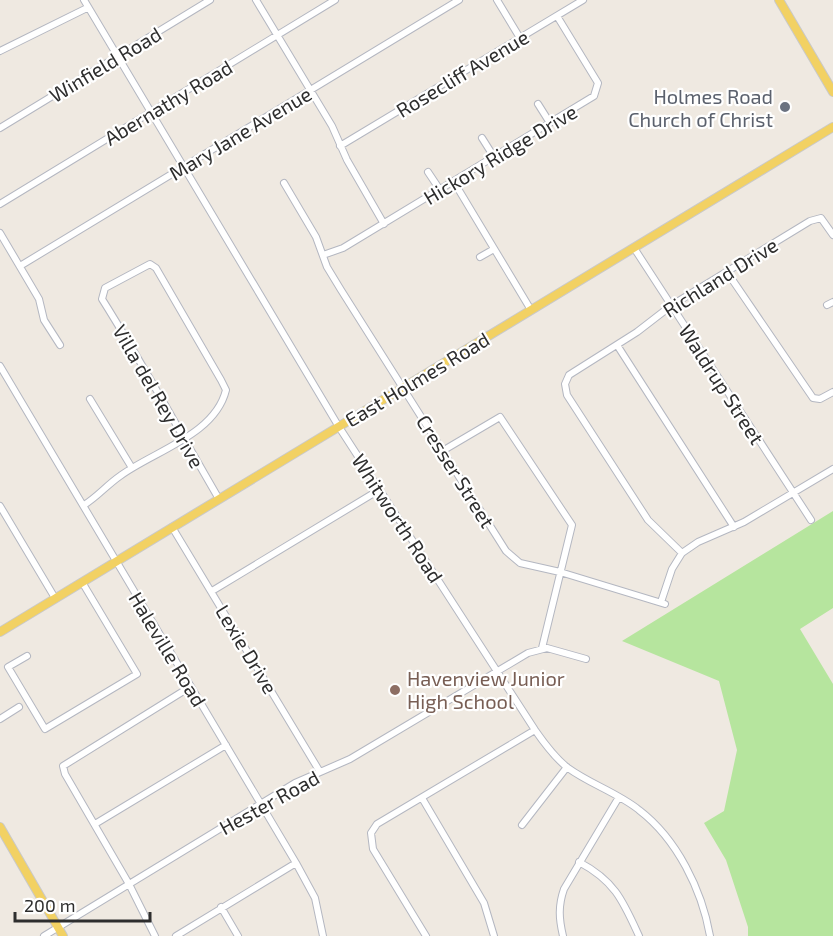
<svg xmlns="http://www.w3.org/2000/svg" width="833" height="936" font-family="'Exo 2',sans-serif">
  <rect width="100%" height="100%" fill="#efe9e1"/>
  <path fill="#b6e59e" d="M833,511V608L800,629L833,684V936H748V927L726,860L704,823L724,811L737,750L719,681L622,641Z"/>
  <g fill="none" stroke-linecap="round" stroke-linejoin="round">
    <defs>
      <path id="minor" d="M84,0L339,427L535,730C544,743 555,758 568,768C590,784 618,793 639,810C677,839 702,890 710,936
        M256,0L332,126L347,160L384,224
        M497,0L520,38
        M0,51L87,8
        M538,104L550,123
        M0,128L210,0
        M482,138L494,157
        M340,146L583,0
        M428,172L440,190
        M454,182L531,310
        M284,183L316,237L327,267L341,290L506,551L520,563L560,572L665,604
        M0,204L335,0
        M0,233L39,299L44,320L60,345
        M634,248L811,520
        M323,255L343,248L594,96L598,83L557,16
        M480,257L494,249
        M20,266L459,0
        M727,272L813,398L820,399L833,392
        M827,305L833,302
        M617,345L734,527
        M0,366L296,863L315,898L323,936
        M90,399L132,468
        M444,450L500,417L572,525L542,648
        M84,505C97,497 107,485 120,476C154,451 215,435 226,390L221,380L156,268L150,264L105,288L102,299C143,364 180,432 219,499
        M0,506L55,598
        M172,527L320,772
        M682,553L648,520L567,395L565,384L569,375L637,332L672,305L810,221L821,218L833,235
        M212,591L379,490
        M661,602L672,569L682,553L698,542L744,522L833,469
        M27,656L8,667L45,729L137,674L82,582
        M0,719L19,707
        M422,798L484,903L494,936
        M95,824L226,745
        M522,825L567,767
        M579,862C615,881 623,901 639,936
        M221,907L238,936
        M44,936L295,783L350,759L528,653L547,648L586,659
        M155,936L129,884L65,774L63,766L190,687
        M176,936L296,863
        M426,936L373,849L371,833L377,824L535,730
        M563,936C559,919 558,906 564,889L619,797"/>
      <path id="major" d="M779,0L833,92
        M0,632L833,127
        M0,827L63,936"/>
    </defs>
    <use href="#minor" stroke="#b4b7c1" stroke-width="8"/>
    <use href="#major" stroke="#c9c9c9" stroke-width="10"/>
    <use href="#minor" stroke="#fff" stroke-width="6"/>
    <use href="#major" stroke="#f2d163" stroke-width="8"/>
  </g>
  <circle fill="#6b7280" stroke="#fff" stroke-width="2" cx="785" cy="107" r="6"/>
  <circle fill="#8d6e63" stroke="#fff" stroke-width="2" cx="395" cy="690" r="6"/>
  <g text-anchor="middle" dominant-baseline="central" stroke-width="4.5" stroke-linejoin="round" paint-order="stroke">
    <g font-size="20" fill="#2e2e2e" stroke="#fff">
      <text transform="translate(105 64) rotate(-31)">Winfield Road</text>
      <text transform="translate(462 73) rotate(-31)">Rosecliff Avenue</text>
      <text transform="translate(168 102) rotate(-31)">Abernathy Road</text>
      <text transform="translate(240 133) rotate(-31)">Mary Jane Avenue</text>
      <text transform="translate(500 154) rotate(-31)">Hickory Ridge Drive</text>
      <text transform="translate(720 277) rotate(-32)">Richland Drive</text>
      <text transform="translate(417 379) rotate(-31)">East Holmes Road</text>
      <text transform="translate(722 384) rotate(57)">Waldrup Street</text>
      <text transform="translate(159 396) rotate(60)">Villa del Rey Drive</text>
      <text transform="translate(456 471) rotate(58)">Cresser Street</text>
      <text transform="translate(398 518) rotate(57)">Whitworth Road</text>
      <text transform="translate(168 649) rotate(59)">Haleville Road</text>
      <text transform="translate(247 649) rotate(59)">Lexie Drive</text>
      <text transform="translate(269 802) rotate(-29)">Hester Road</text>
    </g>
    <g font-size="20" fill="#5b616d" stroke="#fff" text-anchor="end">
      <text x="773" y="96">Holmes Road<tspan x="773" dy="23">Church of Christ</tspan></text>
    </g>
    <g font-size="20" fill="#785e54" stroke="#fff" text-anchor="start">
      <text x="407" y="678">Havenview Junior<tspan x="407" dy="23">High School</tspan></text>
    </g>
  </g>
  <path d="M15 912v9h135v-9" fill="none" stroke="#2e2e2e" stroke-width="3"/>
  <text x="24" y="912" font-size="18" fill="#2e2e2e" stroke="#ffffff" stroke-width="4.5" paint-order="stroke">200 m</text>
</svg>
